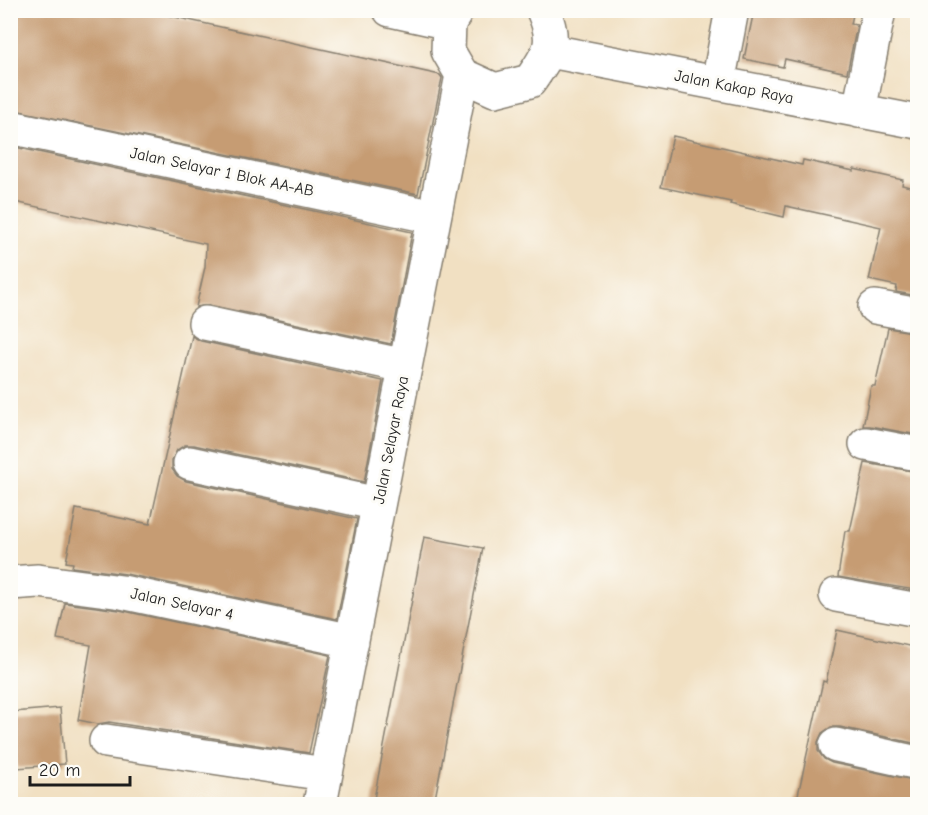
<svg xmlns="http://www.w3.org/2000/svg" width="928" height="815" font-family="'Comic Neue',sans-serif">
  <rect width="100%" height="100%" fill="#fdfcf7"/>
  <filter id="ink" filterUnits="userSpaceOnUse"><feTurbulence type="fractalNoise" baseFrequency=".0167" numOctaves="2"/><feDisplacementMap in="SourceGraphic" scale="12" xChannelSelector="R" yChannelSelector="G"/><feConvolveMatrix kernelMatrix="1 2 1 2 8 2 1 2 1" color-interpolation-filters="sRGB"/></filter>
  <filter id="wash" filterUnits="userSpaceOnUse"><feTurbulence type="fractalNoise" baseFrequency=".008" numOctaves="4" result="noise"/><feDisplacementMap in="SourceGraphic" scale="24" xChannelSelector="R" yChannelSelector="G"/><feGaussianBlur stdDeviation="1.35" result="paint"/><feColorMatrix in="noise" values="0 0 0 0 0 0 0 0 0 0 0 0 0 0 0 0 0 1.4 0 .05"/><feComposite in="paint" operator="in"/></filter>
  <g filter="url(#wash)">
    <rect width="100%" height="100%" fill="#f1e0c2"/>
    <g id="blocks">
      <path fill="#c69c73" d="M10,10H143L440,75L442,78L418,194L10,109Z
        M754,10H854L851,24L857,25L847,73L785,59L783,67L744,59Z
        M673,136L802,165L803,160L854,171V169L903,180L902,185L918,189V296L896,292L897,286L869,280L881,227L786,206L784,217L730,204L731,202L661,187Z
        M10,146L412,232L391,344L209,305L196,307L205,267L206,244L10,201Z
        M888,328L918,333V435L870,426H863L871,386H875Z
        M192,336L201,341L383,381L364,482L194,445H185L177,450L172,460V469L177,476L186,481L357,519L337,619L126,574L72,567L73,563L66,562L76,509L150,524Z
        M865,463L918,472V574L915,590L838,577L845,531H850Z
        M424,537L483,548L466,637L434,804H373Z
        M65,603L119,610L330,655L309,753L109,722L98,724L78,720L91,645L57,639Z
        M837,630L918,648V744L840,727H831L822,733L818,742V751L824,759L832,763L918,781V804H796L823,681L826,682Z
        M60,708L65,764L17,768L13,712Z"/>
    </g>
  </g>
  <g filter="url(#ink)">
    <use href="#blocks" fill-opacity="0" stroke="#867e6f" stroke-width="1.5"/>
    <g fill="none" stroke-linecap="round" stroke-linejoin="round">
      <defs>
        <path id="minor" d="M390,10L449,23
          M457,10L449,23L448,51L462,75L495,90L530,81C549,53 558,44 543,10
          M550,51L918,122
          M718,83L732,10
          M859,111L879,10
          M10,127L434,217
          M875,307L918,315
          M205,323L405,366
          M866,444L918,454
          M190,463L378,504
          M10,583L38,581L122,592L352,641
          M836,595L918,610
          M106,741L325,774
          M836,745L918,763
          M320,804L462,75"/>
      </defs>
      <use href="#minor" stroke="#867e6f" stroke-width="36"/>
      <use href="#minor" stroke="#fff" stroke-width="33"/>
    </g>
  </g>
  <g text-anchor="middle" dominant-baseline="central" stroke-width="6" stroke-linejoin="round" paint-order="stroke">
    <g font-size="16" fill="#1c1c1c" stroke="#fdfcf7">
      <text transform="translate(734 87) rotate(11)">Jalan Kakap Raya</text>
      <text transform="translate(222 172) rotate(12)">Jalan Selayar 1 Blok AA-AB</text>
      <text transform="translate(391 440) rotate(-79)">Jalan Selayar Raya</text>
      <text transform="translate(182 604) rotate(12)">Jalan Selayar 4</text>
    </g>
  </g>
  <rect width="928" height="815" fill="none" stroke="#fdfcf7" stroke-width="36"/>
  <path d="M30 776v9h100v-9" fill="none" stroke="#1c1c1c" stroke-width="3"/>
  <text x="39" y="776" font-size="18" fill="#1c1c1c" stroke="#fdfcf7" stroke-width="4.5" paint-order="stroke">20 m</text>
</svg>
